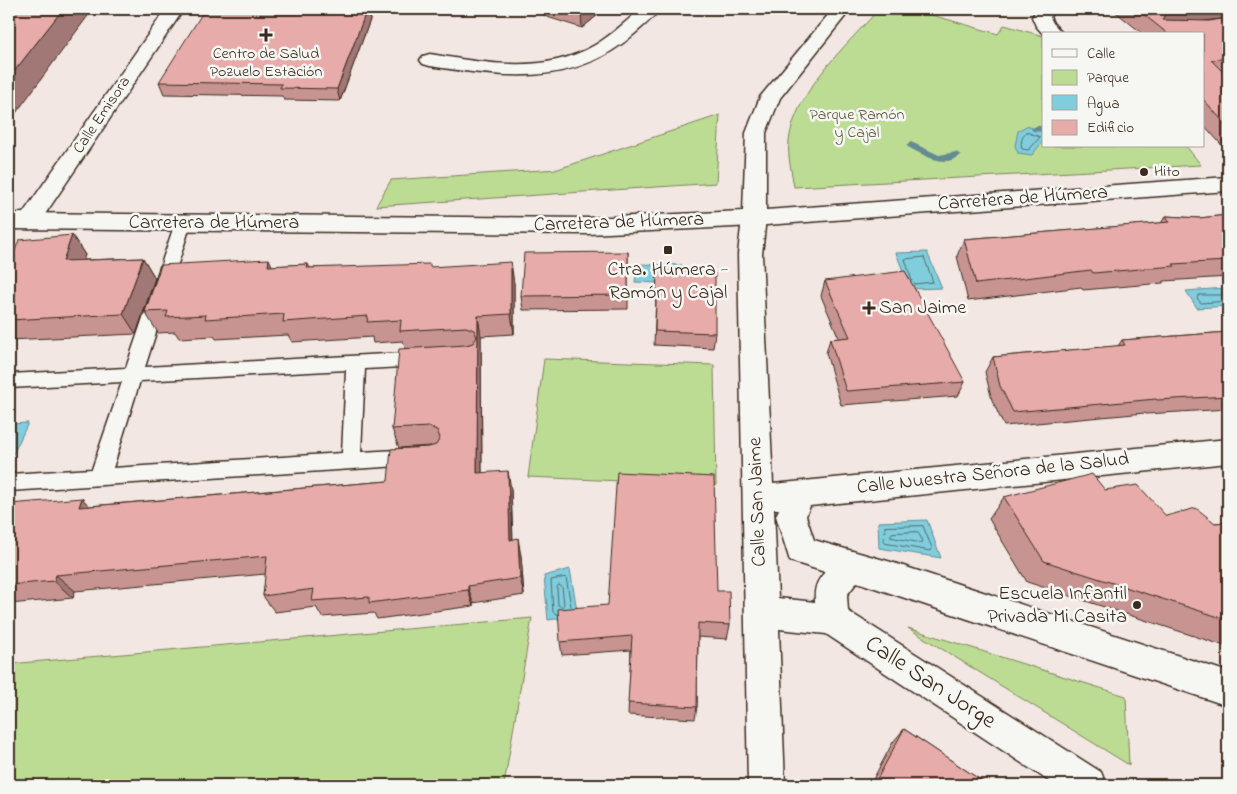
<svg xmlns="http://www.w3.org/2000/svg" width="1237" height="794" font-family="'Indie Flower',sans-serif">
  <rect width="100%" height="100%" fill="#f3e7e3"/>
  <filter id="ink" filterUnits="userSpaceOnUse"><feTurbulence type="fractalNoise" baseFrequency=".02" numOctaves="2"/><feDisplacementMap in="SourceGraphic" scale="10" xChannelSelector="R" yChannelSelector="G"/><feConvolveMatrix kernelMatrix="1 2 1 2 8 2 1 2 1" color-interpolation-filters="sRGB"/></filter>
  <g filter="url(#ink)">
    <path fill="#bcdc94" stroke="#7c8359" d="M879,9H911L998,34L1004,25L1043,36V146H1186L1201,165L794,187C792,173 787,155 789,141C795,91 846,46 879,9Z
      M720,115L716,183L376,206L391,180L558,169Z
      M544,359L714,365L716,485L528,477Z
      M532,618L504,785H9V664Z
      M908,628L1126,696L1129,765Z"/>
    <path fill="#7fcddd" stroke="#648c91" d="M1026,126L1043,131V141L1032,155L1018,153L1015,146L1018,131Z
      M927,252L942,288L910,289L896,253Z
      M637,264L682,265V284L635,282Z
      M1225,288L1228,293V306L1197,308L1186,291Z
      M28,423L10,461L9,462V424Z
      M927,520L941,558L879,548L878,522Z
      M570,569L578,616L548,620L544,576Z"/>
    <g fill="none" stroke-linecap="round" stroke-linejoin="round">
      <path stroke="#566b6a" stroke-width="1" d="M1026,132L1040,137L1029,150L1022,149C1020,143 1022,136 1026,132Z
        M912,281L905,259L924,257L933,282L914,284
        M1228,295H1199L1197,298L1201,303L1228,301
        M923,526L932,548L931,551L884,543L885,527Z
        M918,532L922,540L921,543L890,537L892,533Z
        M559,585L562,587L564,604L562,607L558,605L557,588Z
        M557,614L553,612L551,580L566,577L571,606"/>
      <path fill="#648c91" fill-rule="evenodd" d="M1036,126H1043V132L1033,131L1031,129Z
        M911,142L939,155L956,152L961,155C945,169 923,155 908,147L906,145Z"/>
      <defs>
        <path id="lane" d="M183,218L189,219L191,223L145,367L422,352L428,354L431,359L428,364L422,366L365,369L361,452L415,449L422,451L425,457L422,463L415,465L9,491V474L92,469L122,382L9,388V374L126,368L175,223L177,219ZM346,370L342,453L113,468L140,381Z"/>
        <path id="street" d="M166,9H184L37,226L29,229L21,226L17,221L21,216Z
          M641,9H660C653,19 641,28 632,36C571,88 503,77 430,66L423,64L420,60L423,56L430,54C485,63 544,75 595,45C612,35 626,21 641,9Z
          M1037,9H1055L1050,17L1053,23L1063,34H1043L1036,26L1032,17Z
          M754,210L762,213L766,218L762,254L773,484L1228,439V463L810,506L806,516L814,540L891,562L1228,672V706L857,582L847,595L848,611L1101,772L1106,785H1055L826,634L779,629L785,785H748L738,254L742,218L746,213ZM774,509H779L776,516L790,561L825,572C816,582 814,589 815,602L778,598Z"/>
        <path id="secondary" d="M833,9H851L780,98L766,133V210L1228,177V191L754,226L588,234L9,229V213L588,218L743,211L746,133L760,97Z"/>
      </defs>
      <use href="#lane" stroke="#3b2a1e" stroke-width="3"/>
      <use href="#street" stroke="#3b2a1e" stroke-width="3"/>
      <use href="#secondary" stroke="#3b2a1e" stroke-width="3"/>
      <use href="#lane" fill="#f6f6f2" fill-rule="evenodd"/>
      <use href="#street" fill="#f6f6f2" fill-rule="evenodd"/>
      <use href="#secondary" fill="#f6f6f2" fill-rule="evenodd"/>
    </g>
    <path fill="#c79491" stroke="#3b2a1e" d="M9,9L13,117H9Z
      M374,9L340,101L284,100L282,96L164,94L159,82Z
      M544,9H605L582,28L544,16Z
      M1112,9H1228L1202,21H1209L1228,18V72H1223L1228,77V151H1227L1203,124V34H1143Z
      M1228,215V277L1164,281L1163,283L1083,290L1081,287L968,301L957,256L964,239L1161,223L1166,216L1199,218Z
      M72,235L85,255L83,260L143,258L155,278L136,334L9,340V264Z
      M628,252V309L523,310L521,296Z
      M308,264L310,268L430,267L514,283V334L481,336L482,473L511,489L513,539L521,556L524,595L473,603V606L377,619L374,613L322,617L316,607L275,612L263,596L266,574L75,591L73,598L9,604V504L89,506L388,481L429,447L431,446L399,448L392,429L405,348L403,341L373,343L372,337L292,342L288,335L216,339L214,336L179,338L175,332L158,333L145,312L272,266Z
      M657,271L715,333L713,348L654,345Z
      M825,281L965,382L958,396L841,405L826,353L830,339L839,338L821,296Z
      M1228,332V409L1146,414L1145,413L1004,426L992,400L985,372L993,357L1118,346L1122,340Z
      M1105,490L1166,516L1215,523L1228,522V647L1027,582L989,519L1004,497Z
      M717,591L730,625L727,639L698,637L697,707L695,719L628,715L631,650L562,655L560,642L608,605Z
      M904,729L988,785H870L893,742Z"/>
    <path fill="#a27876" stroke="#3b2a1e" d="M63,9H93L13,117L9,110V78Z
      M367,9H374L340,101L337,89Z
      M587,9H605L582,28L581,13Z
      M1195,9H1228V18L1164,26H1159L1165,14L1172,12Z
      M72,235L85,255L76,281L63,261Z
      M143,258L155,278L136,334L123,314Z
      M269,259L278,279L268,266Z
      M511,262L514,283V334L511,314Z
      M478,316L481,336L482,492L477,473Z
      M508,471L511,489L513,557L510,540Z
      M82,498L98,516L79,507Z
      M518,538L521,556L524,595L520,578Z
      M56,575L75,591L73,598L54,581Z
      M468,586L473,603V606L468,590Z"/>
    <path fill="#e7aca9" stroke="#3b2a1e" d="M9,9H63L9,78Z
      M205,9H367L337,89L280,88L282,84L159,82Z
      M567,9H587L581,13Z
      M1137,9H1195L1172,12L1165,14L1162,20L1209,21L1228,18V58L1211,60L1228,77V127L1203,99V34H1168Z
      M1228,215V261L1173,264L1175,266L1093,273L1091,270L976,284L964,239L1170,222L1166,216L1199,218Z
      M72,235L63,261L143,258L123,314L9,320V264H10L19,240Z
      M628,252V295L521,296L524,253Z
      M269,259L268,266L308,264L307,268L430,264V267L511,262V314L478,316L477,473L508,471L510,540L518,538L520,578L468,586V590L369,603V597L312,601L314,589L263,596L267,556L56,575L54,581L9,585V504L82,498L79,507L388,481L391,449L429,447L436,445L440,438L437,430L429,427L392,429L399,349L466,345L473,343L477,337L474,330L466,327L400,331L401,320L367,322L368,316L283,322L284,314L205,319L206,315L166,317L168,311L145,312L161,265Z
      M657,271L715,273V333L655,331Z
      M905,271L965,382L846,391L830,339L850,337L825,281Z
      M1228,332V396L1157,400L1156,399L1013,412L1000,386L993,357L1125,345L1122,340Z
      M617,472L714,477L717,591H729L730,625L698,623L697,707L628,703L632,636L560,642L558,609L608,605Z
      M1092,474L1105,490L1138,485L1166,516L1196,508L1215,523L1228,522V620L1044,561L1004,497Z
      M904,729L988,785H874Z"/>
  </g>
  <g fill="#3b2a1e" stroke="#f6f6f2" stroke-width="2">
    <path d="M263.5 27.5h5v5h5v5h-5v5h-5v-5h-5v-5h5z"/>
    <circle cx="1144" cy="172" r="5"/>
    <rect x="663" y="245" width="10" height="10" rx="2.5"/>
    <path d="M866.5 300.5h5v5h5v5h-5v5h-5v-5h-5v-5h5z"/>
    <circle cx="1137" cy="605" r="5"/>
  </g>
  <g text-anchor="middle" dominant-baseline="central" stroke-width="5" stroke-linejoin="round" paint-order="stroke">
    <g font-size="16" fill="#3b2a1e" stroke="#f6f6f2">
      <text x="266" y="54">Centro de Salud<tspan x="266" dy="18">Pozuelo Estación</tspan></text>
      <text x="1154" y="172" text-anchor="start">Hito</text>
    </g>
    <g font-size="16" fill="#3b2a1e" stroke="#f6f6f2">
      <text transform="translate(102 115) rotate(-56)">Calle Emisora</text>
    </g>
    <g font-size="16" fill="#5b563c" stroke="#f6f6f2">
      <text x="857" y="115">Parque Ramón<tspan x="857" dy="18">y Cajal</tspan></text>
    </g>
    <g font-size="20" fill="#3b2a1e" stroke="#f6f6f2">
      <text transform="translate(1023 199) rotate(-4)">Carretera de Húmera</text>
      <text x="214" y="223">Carretera de Húmera</text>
      <text transform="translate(619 223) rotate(-2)">Carretera de Húmera</text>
      <text transform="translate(993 474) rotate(-6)">Calle Nuestra Señora de la Salud</text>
      <text transform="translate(758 502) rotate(-92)">Calle San Jaime</text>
    </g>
    <g font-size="20" fill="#3b2a1e" stroke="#f6f6f2">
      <text x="668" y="270">Ctra. Húmera -<tspan x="668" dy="23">Ramón y Cajal</tspan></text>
      <text x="879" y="308" text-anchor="start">San Jaime</text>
      <text x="1127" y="594" text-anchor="end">Escuela Infantil<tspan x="1127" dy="23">Privada Mi Casita</tspan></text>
    </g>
    <g font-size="24" fill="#3b2a1e" stroke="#f6f6f2">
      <text transform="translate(930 683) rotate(33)">Calle San Jorge</text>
    </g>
  </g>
  <rect width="1237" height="794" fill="none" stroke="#f6f6f2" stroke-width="30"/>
  <rect x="15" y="15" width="1207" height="764" fill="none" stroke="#3b2a1e" stroke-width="2" filter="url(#ink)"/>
  <rect x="1042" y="32" width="162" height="115" fill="#f6f6f2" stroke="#aba49d"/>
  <rect x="1052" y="49" width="25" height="8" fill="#f6f6f2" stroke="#aba49d"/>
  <text x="1087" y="58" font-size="15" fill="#3b2a1e">Calle</text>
  <rect x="1052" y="70" width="25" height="15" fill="#bcdc94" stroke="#aba49d"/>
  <text x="1087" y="82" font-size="15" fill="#3b2a1e">Parque</text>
  <rect x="1052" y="95" width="25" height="15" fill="#7fcddd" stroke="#aba49d"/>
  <text x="1087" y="108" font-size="15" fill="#3b2a1e">Agua</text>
  <rect x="1052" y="120" width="25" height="15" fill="#e7aca9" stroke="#aba49d"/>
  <text x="1087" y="132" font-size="15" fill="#3b2a1e">Edificio</text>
</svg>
